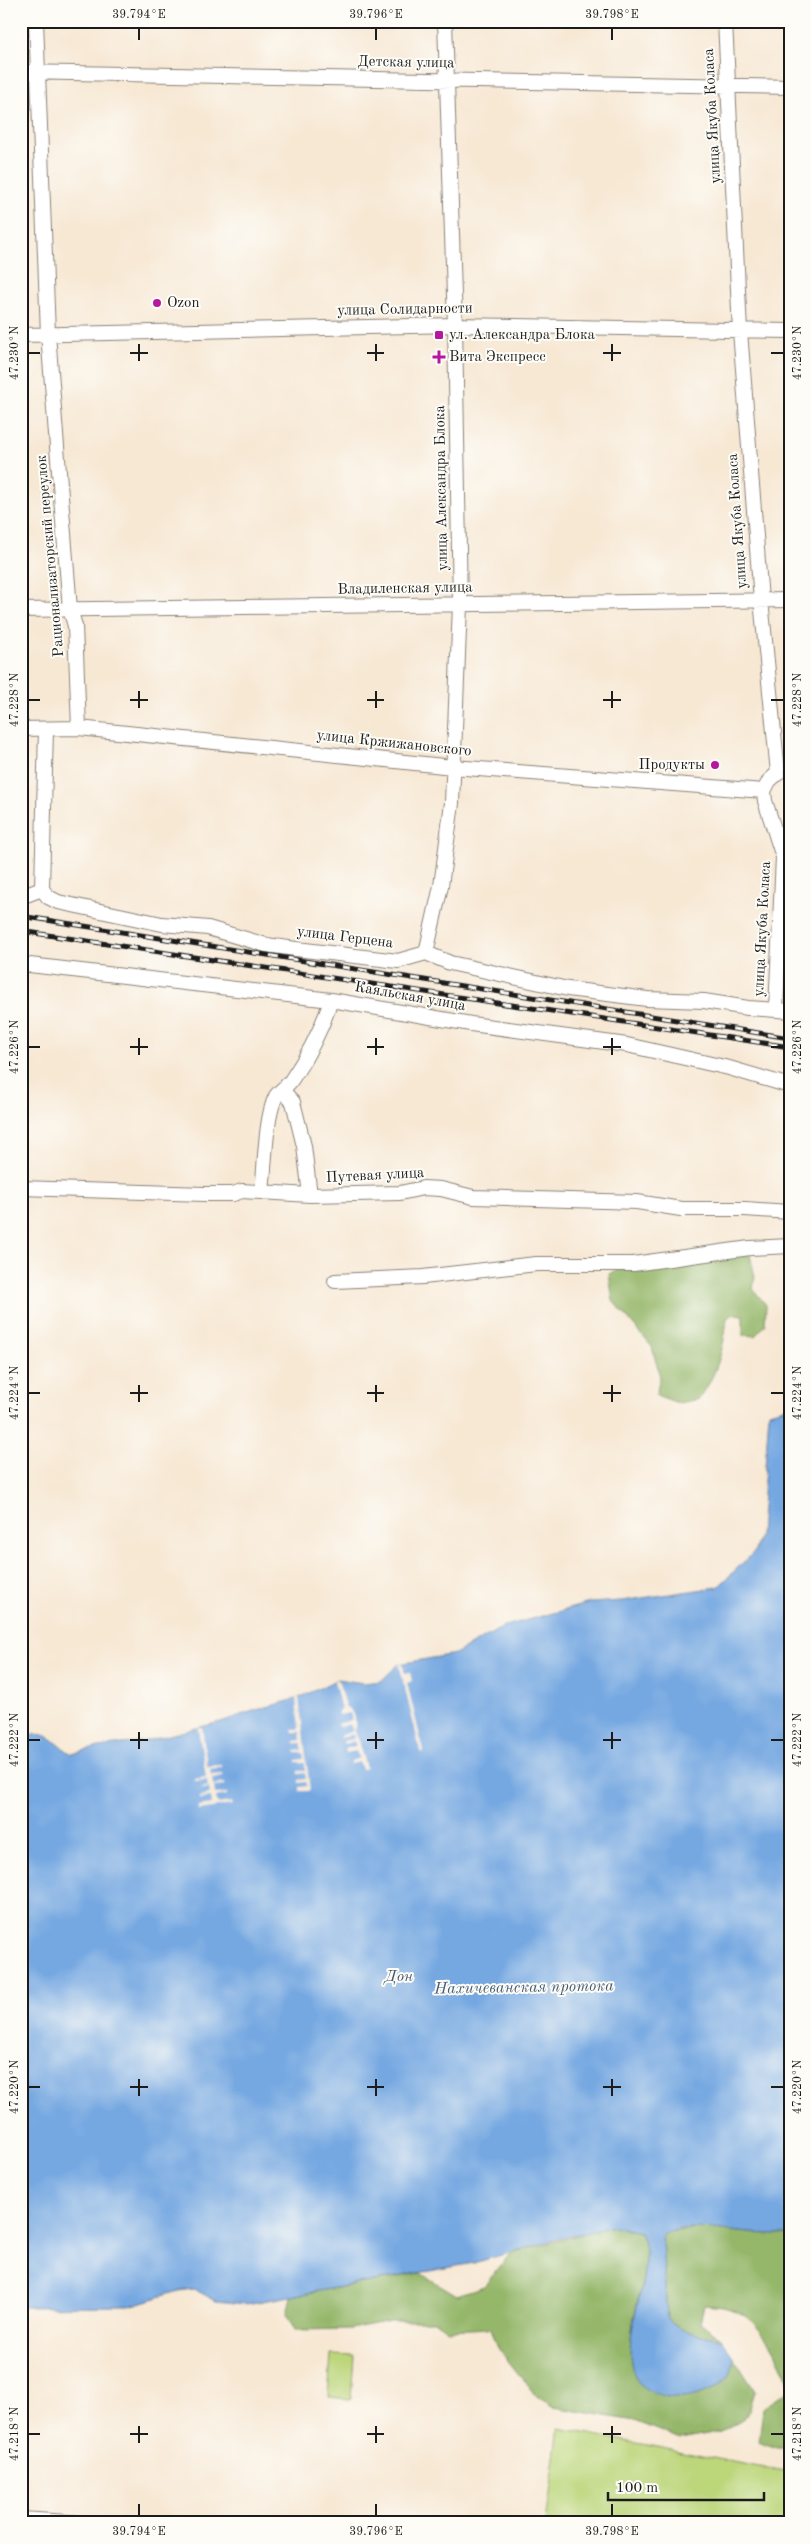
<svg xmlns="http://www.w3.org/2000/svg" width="811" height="2544" font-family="'Old Standard TT',serif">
  <rect width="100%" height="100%" fill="#fdfcf7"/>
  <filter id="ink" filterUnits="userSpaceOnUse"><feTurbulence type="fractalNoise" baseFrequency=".02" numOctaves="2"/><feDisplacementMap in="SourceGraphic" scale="10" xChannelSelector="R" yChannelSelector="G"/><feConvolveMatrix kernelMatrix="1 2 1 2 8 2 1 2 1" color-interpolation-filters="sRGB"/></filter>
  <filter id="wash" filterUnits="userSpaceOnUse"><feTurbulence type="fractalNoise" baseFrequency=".0096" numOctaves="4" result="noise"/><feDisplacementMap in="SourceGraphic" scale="20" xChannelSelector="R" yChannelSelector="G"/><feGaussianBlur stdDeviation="1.12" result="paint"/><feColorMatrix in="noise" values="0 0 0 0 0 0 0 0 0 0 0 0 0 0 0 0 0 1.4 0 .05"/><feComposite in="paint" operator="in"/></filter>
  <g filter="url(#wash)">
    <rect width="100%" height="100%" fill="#f7e8d4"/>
    <path fill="#bcd67a" stroke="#6c794b" d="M331,2355L354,2356L351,2399L328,2397Z
      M559,2428L790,2473V2523H546Z"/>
    <path fill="#95b76a" stroke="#586a43" d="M750,1255L755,1277L753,1289L766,1305L765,1325L755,1336L743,1335V1315L733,1314L727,1318C724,1347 717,1375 699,1399L678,1403L656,1395L660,1377L652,1347L613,1301L609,1274L622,1268Z
      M613,2226L640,2232C655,2263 633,2301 632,2334C631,2349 643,2375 647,2390L682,2398L711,2390L729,2376L734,2358L755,2391L749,2411L739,2422L721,2431L681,2439L635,2421L554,2407L536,2396L498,2348L491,2328L448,2330L435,2321H390L350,2329L295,2330L287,2315L291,2296L420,2273L457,2295L484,2286L511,2253Z
      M700,2227L752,2233L790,2234V2384C779,2358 760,2318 731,2309C723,2306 713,2306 704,2305L700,2322L721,2339C700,2335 683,2333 667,2318L662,2239L664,2233Z
      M790,2390V2447H775L759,2442L763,2408Z"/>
    <path fill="#75a7e1" stroke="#48627e" d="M790,1406V2234C777,2234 763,2234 750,2233C721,2231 692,2223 664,2233L662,2239L667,2318C683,2333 700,2335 721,2339L734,2358C733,2363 732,2372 729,2376C721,2388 696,2398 682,2398C667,2399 642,2391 635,2377C616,2333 660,2272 640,2232L613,2226L557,2239L474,2263L246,2304L216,2301L194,2289L178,2291L130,2306L21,2307V1735C54,1732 47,1738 72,1754L99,1747L146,1741L224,1721L256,1710L299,1698L338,1679L363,1683L381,1681L399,1664L455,1654L505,1626L590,1603L621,1601L718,1587L755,1551L760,1534L769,1412Z"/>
    <path fill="#f7e8d4" d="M402,1663L405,1674L410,1673L412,1681L407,1683L424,1753L421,1754L412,1717L399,1664Z
      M338,1679L345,1708L350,1709L355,1718V1731L366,1768L362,1769L359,1762L351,1764V1761L359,1758L356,1751L346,1753L345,1748L356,1746L354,1741L344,1744L343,1741L354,1739L353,1734L341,1738L340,1736L353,1731L350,1724L339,1727L338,1724L352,1720L350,1713L338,1715V1712L341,1709L334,1681Z
      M296,1698H299L310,1791H299V1787L307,1786L306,1782L299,1783V1780L306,1779L305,1773L298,1774V1771H305V1762H296V1760L304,1759L303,1753H296L295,1751L302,1750V1743H295V1741L301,1740L300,1732H293L292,1729H299Z
      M202,1727L207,1766L221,1765L222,1767L210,1769L211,1775L223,1774V1776L212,1778L213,1785L224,1783L225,1786L214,1787L215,1794L227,1793V1795L216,1797L217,1804L232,1802V1805L199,1810V1806L212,1804L211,1798L199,1799V1797L210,1795L209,1788L198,1790L208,1786L207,1780L195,1781V1779L206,1777L198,1728Z"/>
  </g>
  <g filter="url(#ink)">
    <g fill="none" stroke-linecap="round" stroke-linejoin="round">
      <defs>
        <path id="minor" d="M36,21L48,334L70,609L75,626L79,728
          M725,21L740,331L761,600L778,773L769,781L764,791L765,801L783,857L776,1009
          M21,72L790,87
          M21,335L455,325L790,331
          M21,610L790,600
          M21,729L79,728L453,767L764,791
          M42,889L46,730
          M21,897L42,889L48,897L58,902L162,924L208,928L266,945L296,949L398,961L426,953L450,963L568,989L647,999L704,1001L748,1008L790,1011
          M426,953L441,886L452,803L460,605L455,325L445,21
          M21,964L331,1000L471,1024L627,1045L729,1068L790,1086
          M282,1090L293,1102L304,1146L310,1195
          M21,1188L204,1194H233L242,1191L310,1195L400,1193L423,1188L441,1189L473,1197L637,1202L681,1209H745L790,1212
          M262,1192C265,1168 265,1117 276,1096C280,1090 288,1086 292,1079C309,1054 322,1029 331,1000
          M335,1281L423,1277L536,1264H633L750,1248L790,1246
          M21,2519L84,2523"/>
      </defs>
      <use href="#minor" stroke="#8a8278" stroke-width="16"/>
      <use href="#minor" stroke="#fff" stroke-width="14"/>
      <defs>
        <path id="rail" d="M21,916L790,1038
          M21,931L790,1047"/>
      </defs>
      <use href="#rail" stroke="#1c1c1c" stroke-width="5"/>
      <use href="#rail" stroke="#fdfcf7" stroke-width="3" stroke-dasharray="9" stroke-linecap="butt"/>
    </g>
  </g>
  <path fill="none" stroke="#1c1c1c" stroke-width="2" d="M139,28V40M376,28V40M612,28V40M139,344V361M376,344V361M612,344V361M28,353H40M130,353H148M367,353H384M603,353H621M771,353H784M139,691V708M376,691V708M612,691V708M28,700H40M130,700H148M367,700H384M603,700H621M771,700H784M139,1038V1055M376,1038V1055M612,1038V1055M28,1047H40M130,1047H148M367,1047H384M603,1047H621M771,1047H784M139,1385V1402M376,1385V1402M612,1385V1402M28,1393H40M130,1393H148M367,1393H384M603,1393H621M771,1393H784M139,1732V1749M376,1732V1749M612,1732V1749M28,1740H40M130,1740H148M367,1740H384M603,1740H621M771,1740H784M139,2079V2096M376,2079V2096M612,2079V2096M28,2087H40M130,2087H148M367,2087H384M603,2087H621M771,2087H784M139,2426V2443M376,2426V2443M612,2426V2443M28,2434H40M130,2434H148M367,2434H384M603,2434H621M771,2434H784M139,2504V2516M376,2504V2516M612,2504V2516"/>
  <g fill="#b5179e" stroke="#fdfcf7" stroke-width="2">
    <circle cx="157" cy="303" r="5"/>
    <rect x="434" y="330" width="10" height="10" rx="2.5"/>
    <path d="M436.5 349.5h5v5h5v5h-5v5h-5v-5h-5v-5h5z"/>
    <circle cx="715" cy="765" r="5"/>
  </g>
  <g text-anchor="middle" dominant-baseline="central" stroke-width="4" stroke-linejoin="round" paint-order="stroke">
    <g font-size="15" fill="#1c1c1c" stroke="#fdfcf7">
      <text transform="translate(406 63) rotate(1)">Детская улица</text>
      <text transform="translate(713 116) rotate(-93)">улица Якуба Коласа</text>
      <text transform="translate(405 310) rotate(-1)">улица Солидарности</text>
      <text transform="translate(442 488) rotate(-91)">улица Александра Блока</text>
      <text transform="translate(738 521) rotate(-94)">улица Якуба Коласа</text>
      <text transform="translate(51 556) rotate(-95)">Рационализаторский переулок</text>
      <text transform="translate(405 589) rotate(-1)">Владиленская улица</text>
      <text transform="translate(394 744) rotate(6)">улица Кржижановского</text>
      <text transform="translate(763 929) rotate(-87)">улица Якуба Коласа</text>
      <text transform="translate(345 938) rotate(7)">улица Герцена</text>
      <text transform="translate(410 997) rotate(10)">Каяльская улица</text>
      <text transform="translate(375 1176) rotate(-3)">Путевая улица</text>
    </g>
    <g font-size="15" fill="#1c1c1c" stroke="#fdfcf7" text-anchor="start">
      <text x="167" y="303">Ozon</text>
      <text x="449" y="335">ул. Александра Блока</text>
      <text x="449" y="357">Вита Экспресс</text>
      <text x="705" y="765" text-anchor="end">Продукты</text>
    </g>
    <g font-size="16" font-style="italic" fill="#445b75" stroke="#fdfcf7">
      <text x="399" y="1977">Дон</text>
      <text transform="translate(524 1988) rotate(-1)">Нахичеванская протока</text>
    </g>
  </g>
  <rect width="811" height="2544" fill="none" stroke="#fdfcf7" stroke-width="55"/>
  <path d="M608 2492v8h156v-8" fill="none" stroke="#1c1c1c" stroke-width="2.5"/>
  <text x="616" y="2492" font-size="15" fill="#1c1c1c" stroke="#fdfcf7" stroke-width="4" paint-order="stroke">100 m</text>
  <rect x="28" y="28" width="756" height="2488" fill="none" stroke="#1c1c1c" stroke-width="2"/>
  <g font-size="12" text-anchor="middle" fill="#1c1c1c">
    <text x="139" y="18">39.794°E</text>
    <text x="376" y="18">39.796°E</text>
    <text x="612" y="18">39.798°E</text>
    <text transform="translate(14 353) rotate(-90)" y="4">47.230°N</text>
    <text transform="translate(797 353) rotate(-90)" y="4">47.230°N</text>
    <text transform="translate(14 700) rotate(-90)" y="4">47.228°N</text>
    <text transform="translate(797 700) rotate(-90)" y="4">47.228°N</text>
    <text transform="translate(14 1047) rotate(-90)" y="4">47.226°N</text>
    <text transform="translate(797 1047) rotate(-90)" y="4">47.226°N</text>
    <text transform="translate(14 1393) rotate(-90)" y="4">47.224°N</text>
    <text transform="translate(797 1393) rotate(-90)" y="4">47.224°N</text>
    <text transform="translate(14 1740) rotate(-90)" y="4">47.222°N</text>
    <text transform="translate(797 1740) rotate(-90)" y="4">47.222°N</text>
    <text transform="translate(14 2087) rotate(-90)" y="4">47.220°N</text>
    <text transform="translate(797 2087) rotate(-90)" y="4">47.220°N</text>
    <text transform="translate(14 2434) rotate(-90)" y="4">47.218°N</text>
    <text transform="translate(797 2434) rotate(-90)" y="4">47.218°N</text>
    <text x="139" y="2535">39.794°E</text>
    <text x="376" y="2535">39.796°E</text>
    <text x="612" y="2535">39.798°E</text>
  </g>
</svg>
